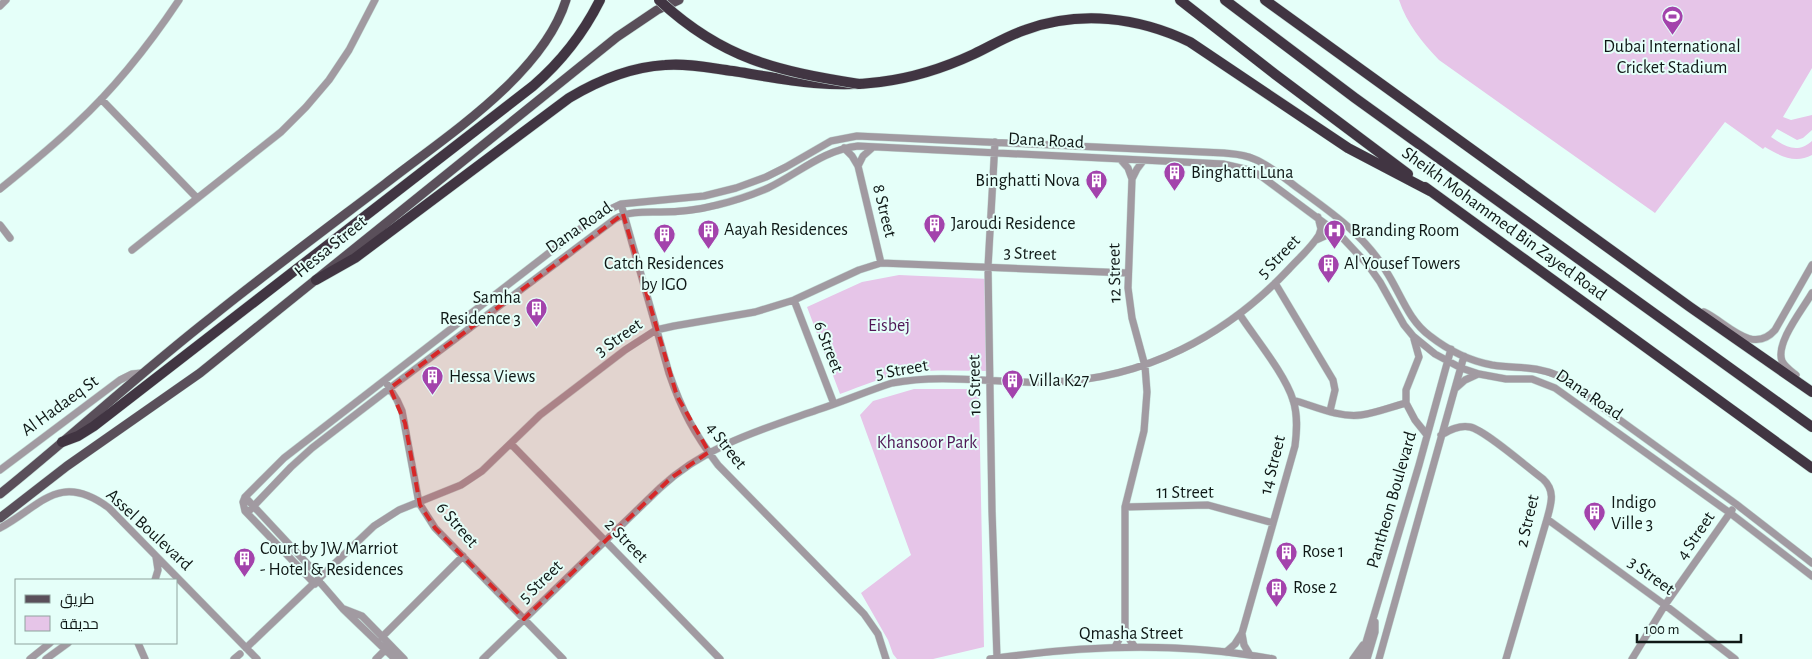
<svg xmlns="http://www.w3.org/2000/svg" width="1812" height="659" font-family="'Alegreya Sans',Cairo,sans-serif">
  <rect width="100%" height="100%" fill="#e5fff9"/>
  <path fill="#e6c5e8" d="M1399,0H1812V68L1783,117L1791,120L1812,115V130L1803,138L1797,140L1777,129L1771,137C1786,147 1797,154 1812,141V155C1795,164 1780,156 1765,147L1763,149L1725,122L1655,213L1439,60C1422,42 1407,24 1399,0Z
    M899,275L989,279V371C962,371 934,369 907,373C884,376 862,386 840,394L807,307L862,282Z
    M914,389H967L979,398L984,647L933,659H897L893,654L888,640L861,593L911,555L860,415L873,401Z"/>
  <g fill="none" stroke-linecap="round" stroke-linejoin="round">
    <defs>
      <path id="minor" d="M0,6L6,0
        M101,99L197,198
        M995,142L988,267L992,511L997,658
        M844,148L852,156L858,166L881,263
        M1121,160L1128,168L1132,179
        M858,166L863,156L872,148
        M0,189C26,168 52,147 76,124C116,87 149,45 179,0
        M621,204L669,373C682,411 694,433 718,465L864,614L878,634L886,659
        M0,225L10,238
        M1316,240L1327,235L1339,234
        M132,250L281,132L306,107L329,80L349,50L375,0
        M1275,283L1333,380L1335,390L1330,411
        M794,300L834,404
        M1704,312C1726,322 1752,356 1775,330L1812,265
        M1414,339L1419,357L1406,390V403L1415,420L1427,435
        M1796,375C1791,371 1785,367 1782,361C1775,343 1803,309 1812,293
        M387,384L397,400L402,411L419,503L435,528L563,659
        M1456,388L1465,380L1478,374
        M1293,400C1314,406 1339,418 1361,415C1376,413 1391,407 1406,403
        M1441,435C1450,430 1459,425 1470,427C1485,430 1528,468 1543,479C1556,491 1551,504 1547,519L1506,659
        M511,444L720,659
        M0,470L120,380L132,374L141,373
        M245,497L313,570L321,573L327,572
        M1125,507L1208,505L1273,523
        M247,513L291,467L312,448L390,388L615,219C629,211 644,212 660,212C679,212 698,210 717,205C734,201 752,195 768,188C799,173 823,150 858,146L1223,164L1249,170L1261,176L1339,234L1368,265L1380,282L1404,325L1413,336L1435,354L1461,368L1479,374L1506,379H1532L1555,388L1730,513L1812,576
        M1547,519L1665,605L1735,659
        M0,528C41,506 59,471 109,508L257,659
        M155,580L158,570L156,557
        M318,580L343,609L395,659
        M315,584L245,511L243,502L245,497L284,458L306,441L598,215L621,204L704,196L736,188L766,177L786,167L831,141L857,136L1224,153C1234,154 1244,154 1254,159C1269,165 1282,176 1295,186C1329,211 1364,234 1386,271C1401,294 1408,320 1430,336C1448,350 1470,361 1492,365C1518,369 1534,365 1559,376L1736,504L1812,563
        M344,609L362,616L404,659
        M1242,634L1244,645L1250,655
        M382,637L463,556
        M138,643L145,659
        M1134,646L1127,635L1125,628V507L1144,431L1147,392L1145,366L1132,318L1128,288L1132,179L1137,169L1143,161
        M1115,647L1125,628
        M246,648L374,526L399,510L461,485L482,471L540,415L625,350L656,330L674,326L755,312L794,300L859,270L881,263L1128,273
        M1226,652L1235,644L1242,633L1295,446C1297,430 1298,415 1293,400C1285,374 1255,338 1240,315
        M30,659L50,643
        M46,659L68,643
        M234,659L240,654
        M376,659L385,650
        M483,659L660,488C705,446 760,430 817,410C842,402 867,391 892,383C947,373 998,384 1052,382C1144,379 1226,336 1289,269C1299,258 1311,248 1319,235L1321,229L1318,217
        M990,659C1084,645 1179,641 1273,659
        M1353,659L1363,645
        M1361,659L1419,465L1451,349
        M1367,659L1375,632V622
        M1379,659L1464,356
        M1632,659L1665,605L1732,510"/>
      <path id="major" d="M0,494C72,436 140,373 213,316C269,271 327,228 385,184C445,137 543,75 566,0
        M0,518L67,466L200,373L617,37L657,10L679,0"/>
      <path id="highway" d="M1180,0L1276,75L1408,174
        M1225,0L1355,98L1812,427
        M1265,0L1690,307L1812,392
        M1425,187L1812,468
        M316,280L355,258L569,98C599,80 631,67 665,65C688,63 710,68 733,71C782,79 830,89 880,82C912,78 944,68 974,54C991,46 1007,36 1025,30C1080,10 1138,17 1190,42L1348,148L1430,191
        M62,442L78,436L94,426L533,86C562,61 583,34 600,0"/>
    </defs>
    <use href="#minor" stroke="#c3dad5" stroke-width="8"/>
    <use href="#major" stroke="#c3dad5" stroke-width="10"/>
    <use href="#highway" stroke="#c3dad5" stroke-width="11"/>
    <use href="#minor" stroke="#a19aa1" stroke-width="7"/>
    <use href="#major" stroke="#5a4f5a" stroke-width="9"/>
    <use href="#highway" stroke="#413542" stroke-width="10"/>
    <defs>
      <path id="highway-bridge" d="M659,0C722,59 777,71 859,84"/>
    </defs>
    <use href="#highway-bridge" stroke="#c3dad5" stroke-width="11" stroke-linecap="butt"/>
    <use href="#highway-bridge" stroke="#413542" stroke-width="10"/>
  </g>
  <path fill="#d62828" fill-opacity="0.2" stroke="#d62828" stroke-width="4" stroke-dasharray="10 6" stroke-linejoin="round" d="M623,214L677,396L709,452L671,478L524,619L435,528L420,505L405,423L390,388Z"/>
  <defs>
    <symbol id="stadium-pin" viewBox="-11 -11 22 30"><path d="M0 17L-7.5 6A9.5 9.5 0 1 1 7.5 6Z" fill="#a343ac" stroke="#e5fff9"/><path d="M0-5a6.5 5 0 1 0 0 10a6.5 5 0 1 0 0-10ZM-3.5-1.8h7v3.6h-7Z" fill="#fff"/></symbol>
    <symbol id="building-pin" viewBox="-11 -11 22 30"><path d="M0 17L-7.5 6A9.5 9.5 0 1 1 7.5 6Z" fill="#a343ac" stroke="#e5fff9"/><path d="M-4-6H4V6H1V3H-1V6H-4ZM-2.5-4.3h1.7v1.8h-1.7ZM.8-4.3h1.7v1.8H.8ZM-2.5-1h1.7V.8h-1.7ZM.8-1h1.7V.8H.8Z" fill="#fff"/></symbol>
    <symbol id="hospital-pin" viewBox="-11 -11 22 30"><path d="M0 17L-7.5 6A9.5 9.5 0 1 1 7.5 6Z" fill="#a343ac" stroke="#e5fff9"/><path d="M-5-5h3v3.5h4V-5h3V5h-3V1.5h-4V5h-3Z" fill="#fff"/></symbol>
  </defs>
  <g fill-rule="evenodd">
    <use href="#stadium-pin" x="1660" y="4" width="25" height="34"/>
    <use href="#building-pin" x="1162" y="160" width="25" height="34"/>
    <use href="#building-pin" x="1084" y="168" width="25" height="34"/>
    <use href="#building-pin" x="922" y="212" width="25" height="34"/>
    <use href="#building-pin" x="696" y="218" width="25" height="34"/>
    <use href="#hospital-pin" x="1322" y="218" width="25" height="34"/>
    <use href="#building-pin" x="652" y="222" width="25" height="34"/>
    <use href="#building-pin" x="1316" y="252" width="25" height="34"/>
    <use href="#building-pin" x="524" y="296" width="25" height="34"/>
    <use href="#building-pin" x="420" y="364" width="25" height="34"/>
    <use href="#building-pin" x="1000" y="368" width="25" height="34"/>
    <use href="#building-pin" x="1582" y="500" width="25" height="34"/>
    <use href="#building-pin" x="1274" y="540" width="25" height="34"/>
    <use href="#building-pin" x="232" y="546" width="25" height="34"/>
    <use href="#building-pin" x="1264" y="576" width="25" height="34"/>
  </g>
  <g text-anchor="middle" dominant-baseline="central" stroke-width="4" stroke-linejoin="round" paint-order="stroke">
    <g font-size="18" fill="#0f1816" stroke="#e5fff9" text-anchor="start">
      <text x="1672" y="47" text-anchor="middle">Dubai International<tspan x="1672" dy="21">Cricket Stadium</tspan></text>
      <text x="1191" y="173">Binghatti Luna</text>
      <text x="1080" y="181" text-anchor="end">Binghatti Nova</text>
      <text x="951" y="224">Jaroudi Residence</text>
      <text x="724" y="230">Aayah Residences</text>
      <text x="1351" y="231">Branding Room</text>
      <text x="664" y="264" text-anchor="middle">Catch Residences<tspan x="664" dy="21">by IGO</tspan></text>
      <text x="1344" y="264">Al Yousef Towers</text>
      <text x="521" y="298" text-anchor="end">Samha<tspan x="521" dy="21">Residence 3</tspan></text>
      <text x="449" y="377">Hessa Views</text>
      <text x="1029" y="381">Villa K27</text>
      <text x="1611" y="503">Indigo<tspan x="1611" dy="21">Ville 3</tspan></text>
      <text x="260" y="549">Court by JW Marriot<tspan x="260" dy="21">- Hotel &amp; Residences</tspan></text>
      <text x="1302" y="552">Rose 1</text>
      <text x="1293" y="588">Rose 2</text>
    </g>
    <g font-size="18" fill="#0f1816" stroke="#e5fff9">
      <text transform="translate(1046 141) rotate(3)">Dana Road</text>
      <text transform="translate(884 211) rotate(76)">8 Street</text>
      <text transform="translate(1504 224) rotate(36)">Sheikh Mohammed Bin Zayed Road</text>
      <text transform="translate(579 228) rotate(-35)">Dana Road</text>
      <text transform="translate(331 247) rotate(-39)">Hessa Street</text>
      <text transform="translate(1030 254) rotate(2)">3 Street</text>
      <text transform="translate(1279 257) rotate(-46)">5 Street</text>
      <text transform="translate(1115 273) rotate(-91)">12 Street</text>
      <text transform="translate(619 338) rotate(-35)">3 Street</text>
      <text transform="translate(828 347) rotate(69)">6 Street</text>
      <text transform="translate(902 370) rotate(-10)">5 Street</text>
      <text transform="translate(975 385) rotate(-91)">10 Street</text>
      <text transform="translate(1589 395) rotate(34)">Dana Road</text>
      <text transform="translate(60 406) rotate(-36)">Al Hadaeq St</text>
      <text transform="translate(726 446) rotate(52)">4 Street</text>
      <text transform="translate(1273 465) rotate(-76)">14 Street</text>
      <text x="1185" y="493">11 Street</text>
      <text transform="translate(1392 500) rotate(-74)">Pantheon Boulevard</text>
      <text transform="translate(1528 521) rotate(-77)">2 Street</text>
      <text transform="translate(457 525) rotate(49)">6 Street</text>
      <text transform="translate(149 530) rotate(43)">Assel Boulevard</text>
      <text transform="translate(1696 536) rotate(-56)">4 Street</text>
      <text transform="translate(626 541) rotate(46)">2 Street</text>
      <text transform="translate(1651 576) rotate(36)">3 Street</text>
      <text transform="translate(541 582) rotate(-44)">5 Street</text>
      <text x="1131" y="634">Qmasha Street</text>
    </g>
    <g font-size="18" fill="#501756" stroke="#e5fff9">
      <text x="889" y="326">Eisbej</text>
      <text x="927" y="443">Khansoor Park</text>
    </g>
  </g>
  <rect x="15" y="579" width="162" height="65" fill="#e5fff9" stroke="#8fa39e"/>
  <rect x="25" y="595" width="25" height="8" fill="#5a4f5a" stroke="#8fa39e"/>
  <text x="60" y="604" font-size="15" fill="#0f1816">طريق</text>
  <rect x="25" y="616" width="25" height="15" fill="#e6c5e8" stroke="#8fa39e"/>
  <text x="60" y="629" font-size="15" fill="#0f1816">حديقة</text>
  <path d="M1637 634v8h104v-8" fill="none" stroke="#0f1816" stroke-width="2.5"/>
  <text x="1644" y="634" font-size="15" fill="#0f1816" stroke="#e5fff9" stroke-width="4" paint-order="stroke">100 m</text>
</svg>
